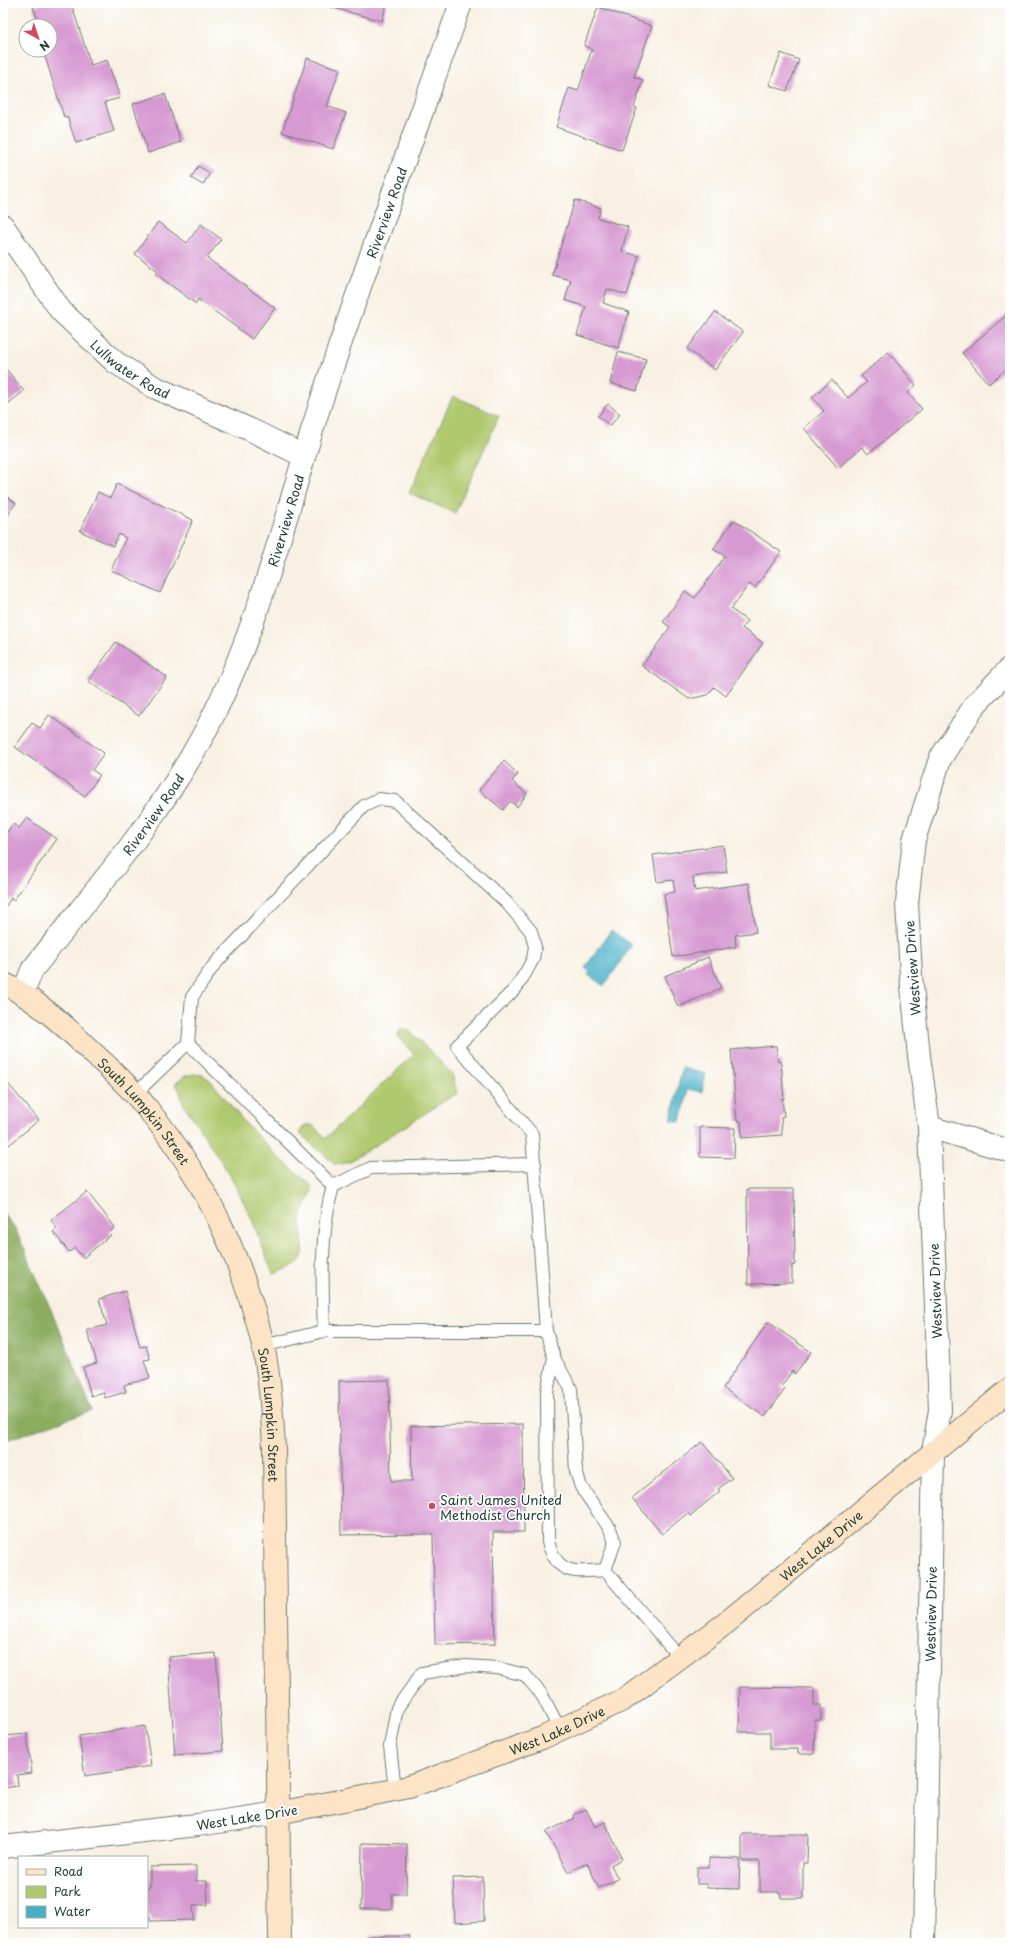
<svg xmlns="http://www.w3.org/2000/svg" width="1013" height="1946" font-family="'Playpen Sans',sans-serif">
  <rect width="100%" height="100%" fill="#fff"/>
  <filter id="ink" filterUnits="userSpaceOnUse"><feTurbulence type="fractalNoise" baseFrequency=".025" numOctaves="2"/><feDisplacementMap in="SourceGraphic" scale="8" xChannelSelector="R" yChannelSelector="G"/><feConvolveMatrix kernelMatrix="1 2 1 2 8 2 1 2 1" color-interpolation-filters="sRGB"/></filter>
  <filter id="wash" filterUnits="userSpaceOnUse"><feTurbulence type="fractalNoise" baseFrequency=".012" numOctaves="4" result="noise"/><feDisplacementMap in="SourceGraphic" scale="16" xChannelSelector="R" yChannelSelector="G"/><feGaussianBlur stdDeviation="0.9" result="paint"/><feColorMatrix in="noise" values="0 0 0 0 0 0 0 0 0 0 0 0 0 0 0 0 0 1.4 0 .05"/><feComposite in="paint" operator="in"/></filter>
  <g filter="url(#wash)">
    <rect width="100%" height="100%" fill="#f8f0e2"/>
    <path fill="#b1c96e" stroke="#688351" d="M453,396L499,416L455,513L409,493Z
      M402,1028L411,1032L452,1074L457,1093L349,1162L336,1165L299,1133L305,1125H312L326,1138L414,1054L397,1036Z
      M194,1074L203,1075L211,1081L245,1123L276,1155L311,1185C315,1193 304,1205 302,1214C297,1249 320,1259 273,1274L251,1217L230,1175L183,1103L179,1089L175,1084L185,1076Z"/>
    <path fill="#8cad61" stroke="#56754a" d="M3,1213L15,1228L62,1335L92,1411L3,1441Z"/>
    <path fill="#47afc6" stroke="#33767d" d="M611,930L632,945L604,986L588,975L590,972L585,968Z
      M682,1068L706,1074L702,1092L688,1089L681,1122L671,1120Z"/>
    <g id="blocks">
      <path fill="#d799d2" d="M45,3H71L91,65L107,60L120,98L105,102L114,131L76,143L67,116L64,117L43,50H50V26H40L33,7Z
        M315,3H387L382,21Z
        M598,7L652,26L634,77L643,80L634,107L637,108L622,150L556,127L569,88L578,91L592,49L584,46Z
        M781,53L799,60L787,91L769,85Z
        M307,58L340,69L327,106L346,113L333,149L282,132Z
        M165,94L181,142L148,153L133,104Z
        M198,166L210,173L203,185L191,178Z
        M575,200L601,208L598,218L628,227L622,251L639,256L627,295L607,289L603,303L629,312L618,348L577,335L586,307L565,300L571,280L552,275Z
        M158,222L187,243L201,224L221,239L207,258L275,308L252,339L198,299L196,304L156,274L158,271L135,254Z
        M715,312L743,332L715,370L687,349Z
        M1010,312V365L989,384L962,353Z
        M618,352L646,359L637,391L610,383Z
        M888,352L916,385L908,393L922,409L868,454L862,447L838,468L804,428L824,411L812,397L832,380L848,398L867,382L861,376Z
        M3,365L24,391L3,408Z
        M608,404L620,414L610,426L598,416Z
        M117,484L193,520L160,593L111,570L126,538L119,534L113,546L80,531L98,492L110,498Z
        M6,496L16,503L5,519L3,518V500Z
        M734,520L781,552L755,588L749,584L731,609L747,621L742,628L763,643L726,696L714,687L708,695L689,699L642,666L670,627L663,622L685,591L695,598L725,556L713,549Z
        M116,642L167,677L139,716L88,681Z
        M49,715L104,753L92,770L100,775L85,796L15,747L32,723L40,728Z
        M504,761L518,774L512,781L527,794L517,807L510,801L503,810L479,790Z
        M27,818L57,839L13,901L11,898L3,910V838L13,824L19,828Z
        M723,845L727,872L693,877L695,891L749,883L756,932L735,935L736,947L673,957L664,894L675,892L673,880L657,882L653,855Z
        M708,957L721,988L678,1007L665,976Z
        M776,1046L778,1062L781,1061L784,1099L782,1098L784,1116L781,1117L782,1135L742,1138L741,1121H737L731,1050Z
        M3,1078L39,1120L3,1150Z
        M700,1127L735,1128L734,1158L700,1157Z
        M747,1189H794L795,1265H792V1283L748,1284Z
        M87,1192L115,1227L109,1233L111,1235L83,1258L75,1248L69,1252L53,1232L57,1229L51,1220Z
        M125,1291L140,1347L146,1346L150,1359L144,1360L150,1378L124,1385L126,1392L105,1398L103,1392L91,1396L83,1367L97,1363L87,1330L107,1325L99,1299Z
        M768,1322L811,1352L795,1374L792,1371L781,1387L785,1389L765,1417L723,1388Z
        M389,1380L391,1481H412L411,1426L523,1424L524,1532H493L495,1644L435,1645L433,1534L341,1535L339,1381Z
        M702,1442L732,1478L718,1489L720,1491L690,1516L688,1513L662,1534L632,1498Z
        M216,1653L223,1751L175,1755L168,1657Z
        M740,1687L814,1688V1705H821V1720H815L814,1754H798V1749H770V1732H739Z
        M145,1726L151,1766L85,1776L79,1736Z
        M27,1734L32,1773L17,1775L18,1786L3,1788V1736Z
        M586,1809L595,1827L605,1822L622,1859L611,1865L618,1879L599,1888L587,1863L568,1872L546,1832L575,1818L573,1815Z
        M742,1834H808L807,1863H803V1898H781L780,1892H760V1861H742Z
        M362,1843L407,1844L406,1894H392V1909H361Z
        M709,1858L740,1859L739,1889L707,1888V1884H697V1867H709Z
        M196,1866V1881H207L208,1905H193L194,1920L150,1921V1916H147V1887H150V1867Z
        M483,1877L484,1921L455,1923L453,1878Z
        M370,1936H410L409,1943H370Z"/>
    </g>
  </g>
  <g filter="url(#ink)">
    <use href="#blocks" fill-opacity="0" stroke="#6b7c71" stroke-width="1"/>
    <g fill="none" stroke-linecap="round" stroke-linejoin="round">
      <defs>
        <path id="service" d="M188,1043L192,997L214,965L364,806L379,799L395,801L506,902L531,931L535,947L533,959L526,972L516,988L457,1046L532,1134L546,1331L554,1358L571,1389L576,1471L581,1487L610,1529L615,1542L605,1570
          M135,1094L188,1043L333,1186L371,1168L535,1164
          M324,1331C322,1284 320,1232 333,1186
          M263,1346L324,1331H546
          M554,1358L547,1392L548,1542C558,1576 574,1572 605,1570
          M605,1570L680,1658
          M395,1790L390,1746L397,1708L422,1673L466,1666L497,1668L525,1675L542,1695L560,1730"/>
        <g id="minor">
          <path id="s1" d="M3,226L61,311L115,362L154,387L251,430L304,456"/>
          <path id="s2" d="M23,993L32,970C87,900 147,832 192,755C255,648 282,525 319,408C363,272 413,138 461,3"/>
          <path d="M929,1127L1010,1151"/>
          <path d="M3,1847L197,1825L278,1813"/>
          <path id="s3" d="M924,1943L933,1452L940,1410L929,1127L919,1056L911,976L907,903L914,840L940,759L975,705L1010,668"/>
        </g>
        <g id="secondary">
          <path id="s4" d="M3,983C39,1001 67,1028 95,1055C115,1073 134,1091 150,1112C205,1179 243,1260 263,1345C270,1378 272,1413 274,1447L280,1943"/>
          <path id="s5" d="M278,1813L409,1787L542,1738L623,1700L726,1623L1010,1389"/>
        </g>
      </defs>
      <use href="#service" stroke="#6b7c71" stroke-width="14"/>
      <use href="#minor" stroke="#6b7c71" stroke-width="24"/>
      <use href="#secondary" stroke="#6b7c71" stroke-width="24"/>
      <use href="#service" stroke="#fff" stroke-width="12"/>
      <use href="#minor" stroke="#fff" stroke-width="22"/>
      <use href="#secondary" stroke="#fee4c6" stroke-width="22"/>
    </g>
  </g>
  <circle fill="#d1495b" stroke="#fff" stroke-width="1.5" cx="432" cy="1506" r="4"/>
  <g text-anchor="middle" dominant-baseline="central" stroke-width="3.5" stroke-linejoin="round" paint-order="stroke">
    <g font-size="13" fill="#1f3d34" stroke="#fff">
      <text stroke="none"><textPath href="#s2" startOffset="870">Riverview Road</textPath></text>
      <text stroke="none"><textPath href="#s1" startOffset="194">Lullwater Road</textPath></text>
      <text stroke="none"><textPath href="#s2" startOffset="546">Riverview Road</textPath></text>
      <text stroke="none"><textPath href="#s2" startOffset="222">Riverview Road</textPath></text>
      <text transform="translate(912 968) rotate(-94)">Westview Drive</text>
      <text stroke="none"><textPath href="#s4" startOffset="192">South Lumpkin Street</textPath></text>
      <text transform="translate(935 1291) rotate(-92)">Westview Drive</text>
      <text stroke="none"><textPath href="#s4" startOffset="528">South Lumpkin Street</textPath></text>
      <text stroke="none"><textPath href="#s5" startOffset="616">West Lake Drive</textPath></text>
      <text stroke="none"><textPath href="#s3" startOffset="329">Westview Drive</textPath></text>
      <text stroke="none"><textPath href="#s5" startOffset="292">West Lake Drive</textPath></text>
      <text transform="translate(247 1817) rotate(-9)">West Lake Drive</text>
    </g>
    <g font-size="13" fill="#1f3d34" stroke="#fff" text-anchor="start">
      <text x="440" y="1499">Saint James United<tspan x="440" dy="15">Methodist Church</tspan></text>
    </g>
  </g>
  <rect width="1013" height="1946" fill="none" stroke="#fff" stroke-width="16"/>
  <rect x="18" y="1856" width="130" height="72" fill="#ffffff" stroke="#a5b1ae"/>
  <rect x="26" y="1869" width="20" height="6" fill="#fee4c6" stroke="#a5b1ae"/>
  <text x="54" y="1876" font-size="12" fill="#1f3d34">Road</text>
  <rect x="26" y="1886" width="20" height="12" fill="#b1c96e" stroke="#a5b1ae"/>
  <text x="54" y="1896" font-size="12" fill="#1f3d34">Park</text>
  <rect x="26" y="1906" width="20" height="12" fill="#47afc6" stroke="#a5b1ae"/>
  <text x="54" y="1916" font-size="12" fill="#1f3d34">Water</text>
  <g transform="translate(38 38) rotate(140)"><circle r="19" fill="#ffffff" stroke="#a5b1ae"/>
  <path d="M0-3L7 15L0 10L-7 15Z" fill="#d1495b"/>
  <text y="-6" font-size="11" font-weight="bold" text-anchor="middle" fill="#1f3d34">N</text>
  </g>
</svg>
